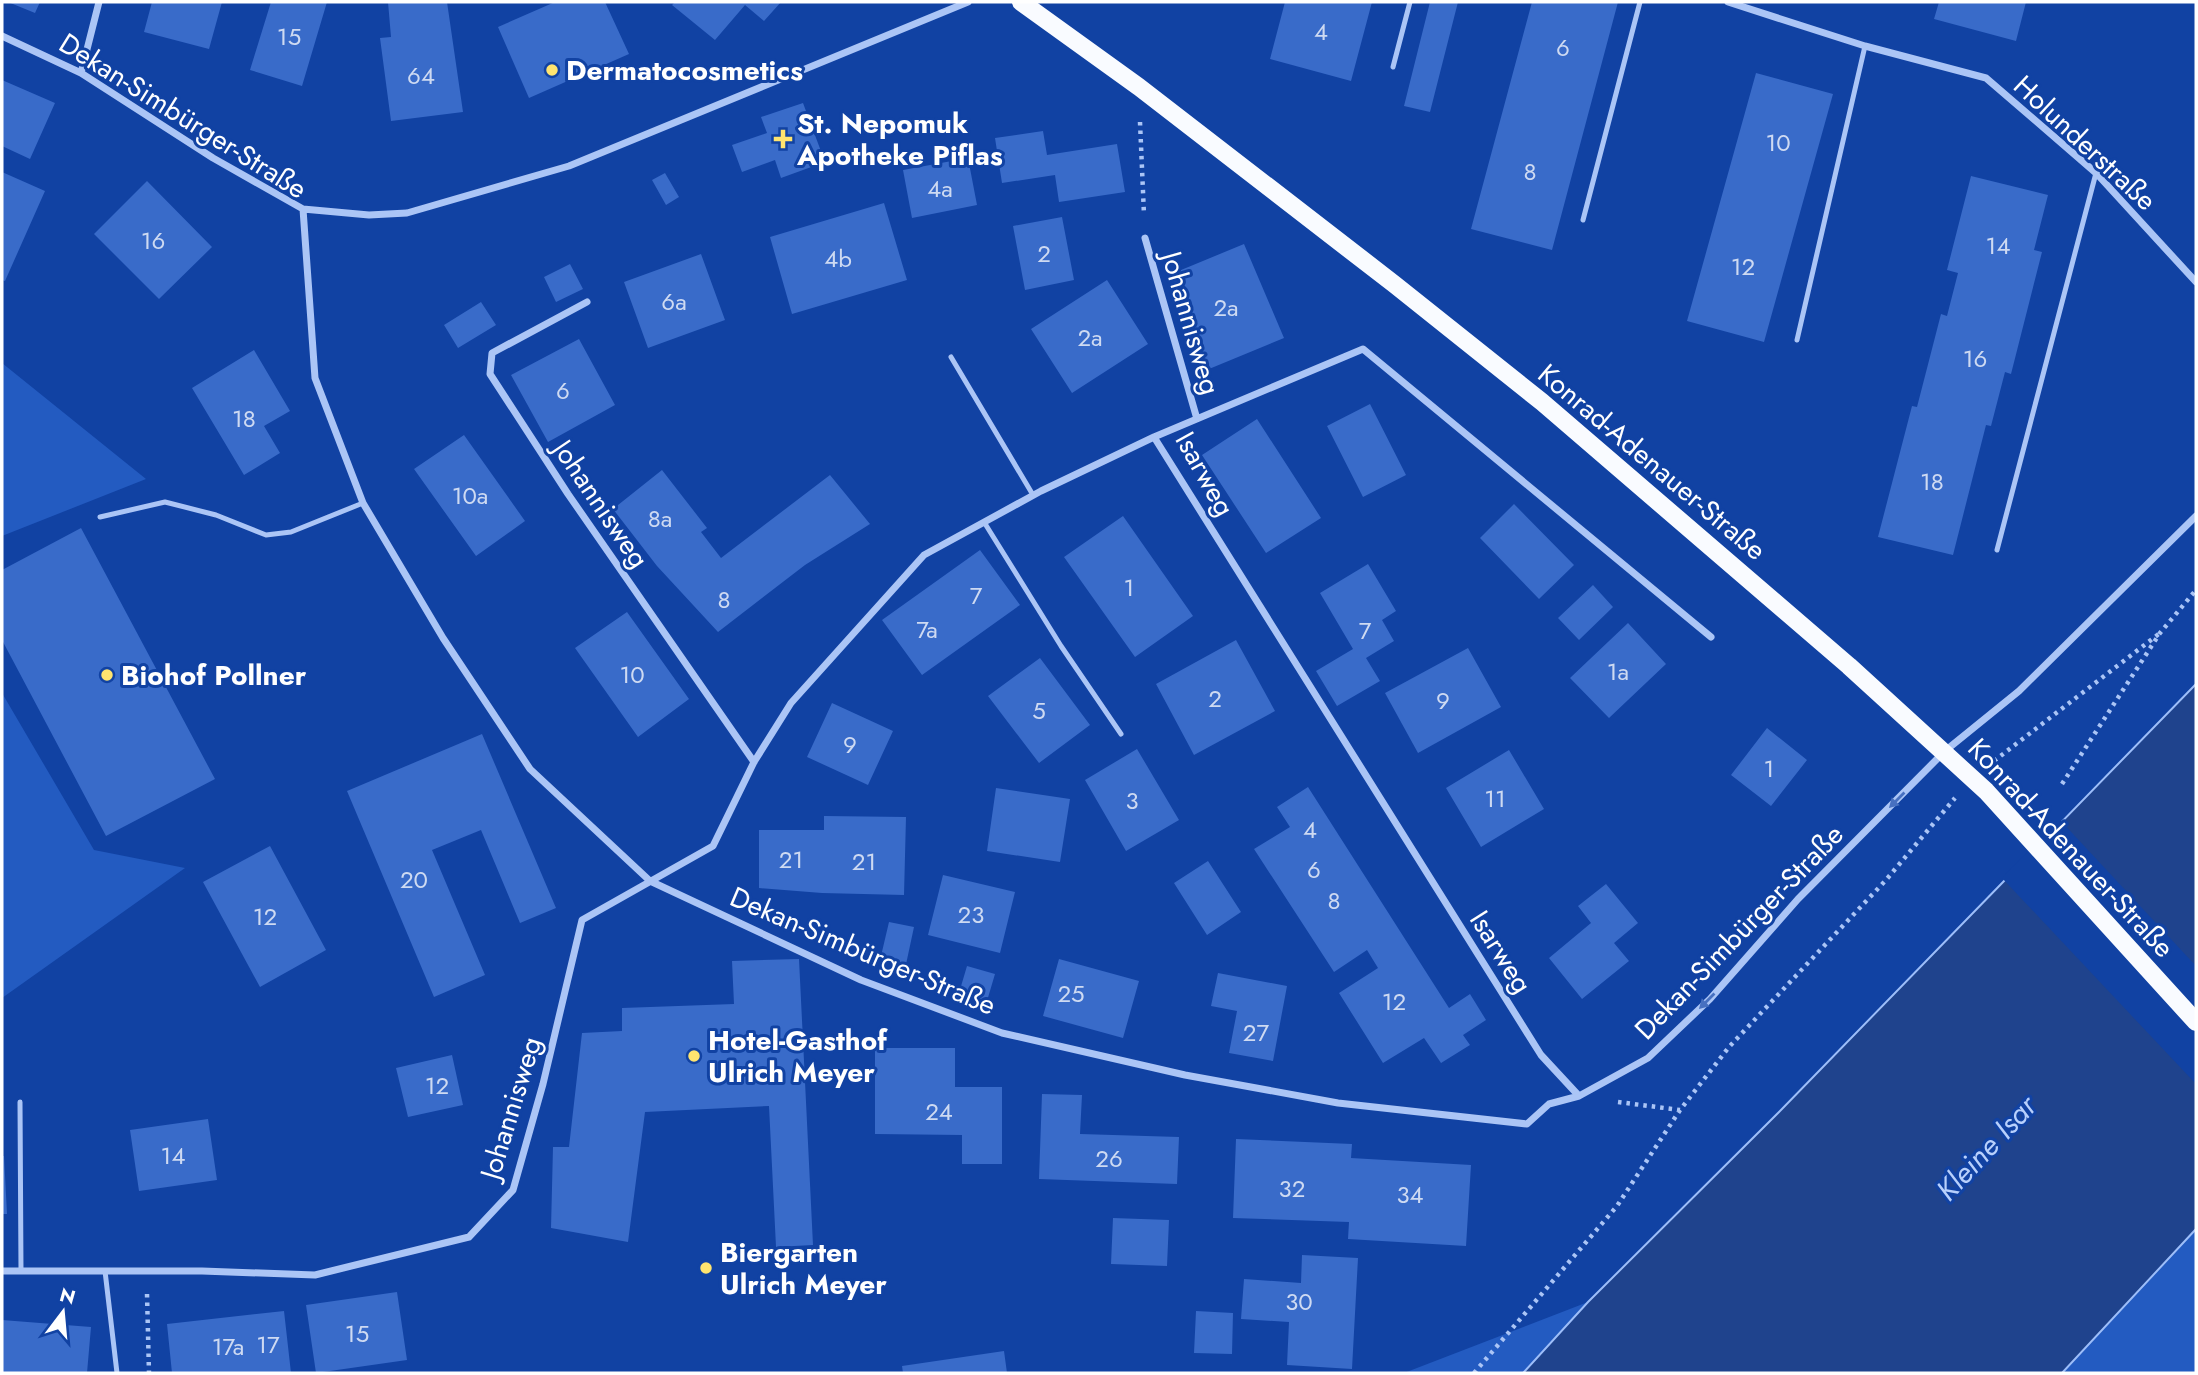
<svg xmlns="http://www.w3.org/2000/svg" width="2198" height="1375" font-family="Jost,sans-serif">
  <rect width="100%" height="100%" fill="#1142a3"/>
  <path fill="#235bc1" d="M2,363L146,479L2,536Z
    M2,693L94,850L185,868L2,998Z
    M2196,1229V1373H2062Z
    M1588,1302L1523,1373H1404Z"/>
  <path fill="#1f438d" stroke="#9dbef9" stroke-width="2" d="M2196,684V1229L2062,1373H1523L1588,1302L1780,1111Z"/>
  <path fill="#1142a3" d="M2059,819L2196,966V1084L2002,878Z"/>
  <path fill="#396bc9" d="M8,2H40L35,13Z
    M152,2H222L209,49L144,32Z
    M271,2H327L302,86L250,70Z
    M388,2H447L463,112L391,121L380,38L391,37Z
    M555,2H605L629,54L529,98L498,27Z
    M675,2H781L764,21L745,5L715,40L672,5Z
    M1285,2H1372L1351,81L1270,59Z
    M1430,2H1458L1430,112L1404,106Z
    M1532,2H1618L1552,250L1471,229Z
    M1939,2H2026L2016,41L1934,19Z
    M1756,73L1833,94L1764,342L1687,321Z
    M2,80L55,103L30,159L2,146Z
    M803,103L825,162L781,178L775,160L742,172L732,145L767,133L761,117Z
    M1043,131L1047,155L1117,144L1125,192L1059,202L1055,175L1002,183L995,138Z
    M968,158L977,205L912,218L903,170Z
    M2,172L45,191L5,281L2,280Z
    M665,173L679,197L666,205L652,180Z
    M1971,176L2048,195L2034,250L2042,252L2011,374L2005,372L1991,426L1986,425L1953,555L1878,537L1912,406L1917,407L1941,314L1947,316L1958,273L1947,270Z
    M147,181L212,247L159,299L94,234Z
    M884,203L907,280L792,314L770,237Z
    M1062,217L1074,280L1025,290L1013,226Z
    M1244,244L1284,338L1209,369L1169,275Z
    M701,254L725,320L648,348L624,282Z
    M570,264L583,289L556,302L544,277Z
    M1107,280L1148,344L1072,393L1031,329Z
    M481,302L496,325L458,348L444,325Z
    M579,339L615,405L548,442L511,375Z
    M254,350L290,411L264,426L280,453L244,475L192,388Z
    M1370,404L1406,475L1363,497L1327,426Z
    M1257,419L1321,518L1266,553L1202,455Z
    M464,435L525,521L476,556L414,469Z
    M662,470L707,528L701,532L721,558L830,475L870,524L805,565L718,632L657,566L613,509Z
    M1514,504L1574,565L1539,599L1480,538Z
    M1123,516L1193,616L1135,657L1064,557Z
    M81,528L215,779L106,836L2,640V570Z
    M980,550L1020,605L922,675L882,620Z
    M1368,564L1396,611L1382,620L1394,641L1366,658L1380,681L1337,706L1316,671L1353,649L1320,593Z
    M1593,585L1613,607L1579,640L1558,618Z
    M627,612L689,699L638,737L575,648Z
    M1628,623L1666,664L1609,718L1570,678Z
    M1236,640L1275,711L1194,755L1156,684Z
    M1468,648L1501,707L1418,753L1385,693Z
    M1040,658L1090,725L1039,763L988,696Z
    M832,703L893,731L868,785L807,757Z
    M1767,728L1807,760L1771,806L1731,775Z
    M482,734L556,908L520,923L481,830L432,850L485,975L434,997L347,791Z
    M1137,749L1179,820L1126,851L1085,780Z
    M1509,750L1544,809L1481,847L1446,788Z
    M1308,787L1449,1008L1470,994L1486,1020L1463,1035L1470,1045L1441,1063L1424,1038L1383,1063L1339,993L1378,968L1367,950L1334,972L1254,849L1290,827L1277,807Z
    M996,788L1070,799L1060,862L987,851Z
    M824,816L906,817L904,895L822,893L759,888V830H824Z
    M270,846L326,950L260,987L203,882Z
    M1208,861L1241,912L1207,935L1174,883Z
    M943,875L1015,892L1000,953L928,935Z
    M1606,884L1638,923L1614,943L1629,961L1582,999L1549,958L1591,923L1578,906Z
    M889,922L914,927L905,969L881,956Z
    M799,959L813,1245L776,1247L769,1106L645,1112L628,1242L551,1228L553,1147H569L582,1033L622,1031V1008L734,1004L732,961Z
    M1059,959L1139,981L1123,1038L1043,1016Z
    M967,966L995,974L987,1001L959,993Z
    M1218,973L1287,986L1273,1061L1229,1053L1237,1011L1211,1006Z
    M875,1048H955V1087H1002V1164H962V1135L875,1134Z
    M452,1055L463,1105L408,1117L396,1068Z
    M1042,1094L1082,1095L1080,1134L1179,1137L1177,1184L1039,1179Z
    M208,1119L217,1180L139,1191L130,1130Z
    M1236,1139L1352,1144L1351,1158L1471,1165L1466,1246L1348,1239L1349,1222L1233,1218Z
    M2,1156H4L7,1214H2Z
    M1113,1218L1169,1220L1167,1266L1111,1264Z
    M1302,1255L1358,1258L1352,1369L1287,1365L1289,1322L1241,1319L1244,1279L1301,1283Z
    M397,1292L407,1360L316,1373L306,1305Z
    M284,1311L291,1373H172L167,1324Z
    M1196,1311L1233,1313L1232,1354L1194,1353Z
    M2,1320L91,1327L87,1373H2Z
    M1004,1351L1007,1373H903L902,1366Z"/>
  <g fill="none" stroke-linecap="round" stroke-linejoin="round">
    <path stroke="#abc5f6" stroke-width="4.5" stroke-dasharray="3.5 5" stroke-linecap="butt" d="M1140,122L1144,215
      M1994,761L2160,633
      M2062,784L2160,633L2196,590
      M1618,1102L1680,1110
      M147,1294L149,1373
      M1474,1373L1617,1206L1680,1110L1729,1047L1886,880L1955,798"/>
    <path stroke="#abc5f6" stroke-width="5" d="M1393,67L1410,2
      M1583,220L1640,2
      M1797,340L1865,46
      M951,357L1033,495
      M100,517L165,502L216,515L266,535L291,532L363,503
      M984,522L1061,646L1121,734
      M1997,550L2096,173
      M20,1102L21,1271
      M105,1271L117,1373"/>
    <path stroke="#abc5f6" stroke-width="7" d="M1728,2L1865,46L1986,78L2096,173L2196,282
      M2,36L81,73L213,158L303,209L315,378L363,503L443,638L530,769L650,881L861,980L1002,1033L1185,1075L1338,1103L1527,1124L1549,1104L1579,1096L1648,1058L1710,999L1798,899L1945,751L2019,691L2196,516
      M81,73L99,2
      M303,209L369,215L407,213L569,166L968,2
      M1145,238L1197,419
      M587,302L492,353L490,374L568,494L754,762
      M1579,1096L1541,1055L1154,437L1363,349L1711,637
      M2,1271H202L315,1275L469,1237L513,1190L543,1084L582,920L713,846L754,762L791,703L924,555L1041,491L1154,437"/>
    <path stroke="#f9fbff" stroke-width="18" d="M1021,2L1139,87L1394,284L1542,402L1849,666L1986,791L2196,1022"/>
  </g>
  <defs><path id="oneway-solid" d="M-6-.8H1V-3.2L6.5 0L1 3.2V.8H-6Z" transform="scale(1.75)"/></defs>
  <g fill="#4770c0">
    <use href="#oneway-solid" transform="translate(1897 800) rotate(135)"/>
    <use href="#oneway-solid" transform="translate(1707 1001) rotate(135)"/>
  </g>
  <g fill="#ffe46f" stroke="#1142a3" stroke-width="2.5">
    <circle cx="552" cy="70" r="7"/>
    <path d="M779.5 128.5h7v7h7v7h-7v7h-7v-7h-7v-7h7z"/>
    <circle cx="107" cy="675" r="7"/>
    <circle cx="694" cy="1056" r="7"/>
    <circle cx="706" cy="1268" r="7"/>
  </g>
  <g text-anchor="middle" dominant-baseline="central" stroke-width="6" stroke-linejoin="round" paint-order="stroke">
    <g font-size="24" fill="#cedaf2">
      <text x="1321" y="31">4</text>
      <text x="289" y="36">15</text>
      <text x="1563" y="47">6</text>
      <text x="421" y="75">64</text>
      <text x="1778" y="142">10</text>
      <text x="1530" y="171">8</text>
      <text x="940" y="188">4a</text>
      <text x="153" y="240">16</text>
      <text x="1998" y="245">14</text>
      <text x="1044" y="253">2</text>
      <text x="838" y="258">4b</text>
      <text x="1743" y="266">12</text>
      <text x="674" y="301">6a</text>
      <text x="1226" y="307">2a</text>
      <text x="1090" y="337">2a</text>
      <text x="1975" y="358">16</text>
      <text x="563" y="390">6</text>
      <text x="244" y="418">18</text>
      <text x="1932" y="481">18</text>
      <text x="470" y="495">10a</text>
      <text x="660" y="518">8a</text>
      <text x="1129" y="587">1</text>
      <text x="976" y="595">7</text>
      <text x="724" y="599">8</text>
      <text x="927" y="629">7a</text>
      <text x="1365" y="630">7</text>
      <text x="1618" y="671">1a</text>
      <text x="632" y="674">10</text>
      <text x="1215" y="698">2</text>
      <text x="1443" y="700">9</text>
      <text x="1039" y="710">5</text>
      <text x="850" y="744">9</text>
      <text x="1769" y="768">1</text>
      <text x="1495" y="798">11</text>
      <text x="1132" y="800">3</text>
      <text x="1310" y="829">4</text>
      <text x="791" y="859">21</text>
      <text x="864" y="861">21</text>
      <text x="1314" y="869">6</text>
      <text x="414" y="879">20</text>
      <text x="1334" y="900">8</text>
      <text x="971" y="914">23</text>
      <text x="265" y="916">12</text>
      <text x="1071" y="993">25</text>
      <text x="1394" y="1001">12</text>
      <text x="1256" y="1032">27</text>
      <text x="437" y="1085">12</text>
      <text x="939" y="1111">24</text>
      <text x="173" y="1155">14</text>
      <text x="1109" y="1158">26</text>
      <text x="1292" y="1188">32</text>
      <text x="1410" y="1194">34</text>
      <text x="1299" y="1301">30</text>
      <text x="357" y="1333">15</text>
      <text x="268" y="1344">17</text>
      <text x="228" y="1346">17a</text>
    </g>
    <g font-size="28" font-weight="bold" fill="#fff" stroke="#1142a3" text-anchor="start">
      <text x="566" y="70">Dermatocosmetics</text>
      <text x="797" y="123">St. Nepomuk<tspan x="797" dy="32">Apotheke Piflas</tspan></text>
      <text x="121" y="675">Biohof Pollner</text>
      <text x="708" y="1040">Hotel-Gasthof<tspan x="708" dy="32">Ulrich Meyer</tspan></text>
      <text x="720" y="1252">Biergarten<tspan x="720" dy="32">Ulrich Meyer</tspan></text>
    </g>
    <g font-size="28" fill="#fff" stroke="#1142a3">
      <text transform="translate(183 116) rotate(32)">Dekan-Simbürger-Straße</text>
      <text transform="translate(2085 143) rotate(43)">Holunderstraße</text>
      <text transform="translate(1191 323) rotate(74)">Johannisweg</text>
      <text transform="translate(1652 462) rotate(40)">Konrad-Adenauer-Straße</text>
      <text transform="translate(1205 474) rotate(61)">Isarweg</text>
      <text transform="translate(601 504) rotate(56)">Johannisweg</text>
      <text transform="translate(2071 848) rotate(47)">Konrad-Adenauer-Straße</text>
      <text transform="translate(1739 932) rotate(-46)">Dekan-Simbürger-Straße</text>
      <text transform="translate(863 951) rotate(23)">Dekan-Simbürger-Straße</text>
      <text transform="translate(1501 952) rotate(58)">Isarweg</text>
      <text transform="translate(511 1108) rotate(-73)">Johannisweg</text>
    </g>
    <g font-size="30" font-style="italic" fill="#b8d0fc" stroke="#1142a3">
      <text transform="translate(1986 1148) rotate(-47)">Kleine Isar</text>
    </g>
  </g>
  <rect width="2198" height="1375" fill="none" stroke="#ffffff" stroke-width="7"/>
  <g transform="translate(63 1312) rotate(16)" stroke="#1142a3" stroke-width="5" paint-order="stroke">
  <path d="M0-5L12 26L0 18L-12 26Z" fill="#ffffff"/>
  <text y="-10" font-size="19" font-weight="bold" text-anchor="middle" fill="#ffffff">N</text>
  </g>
</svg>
